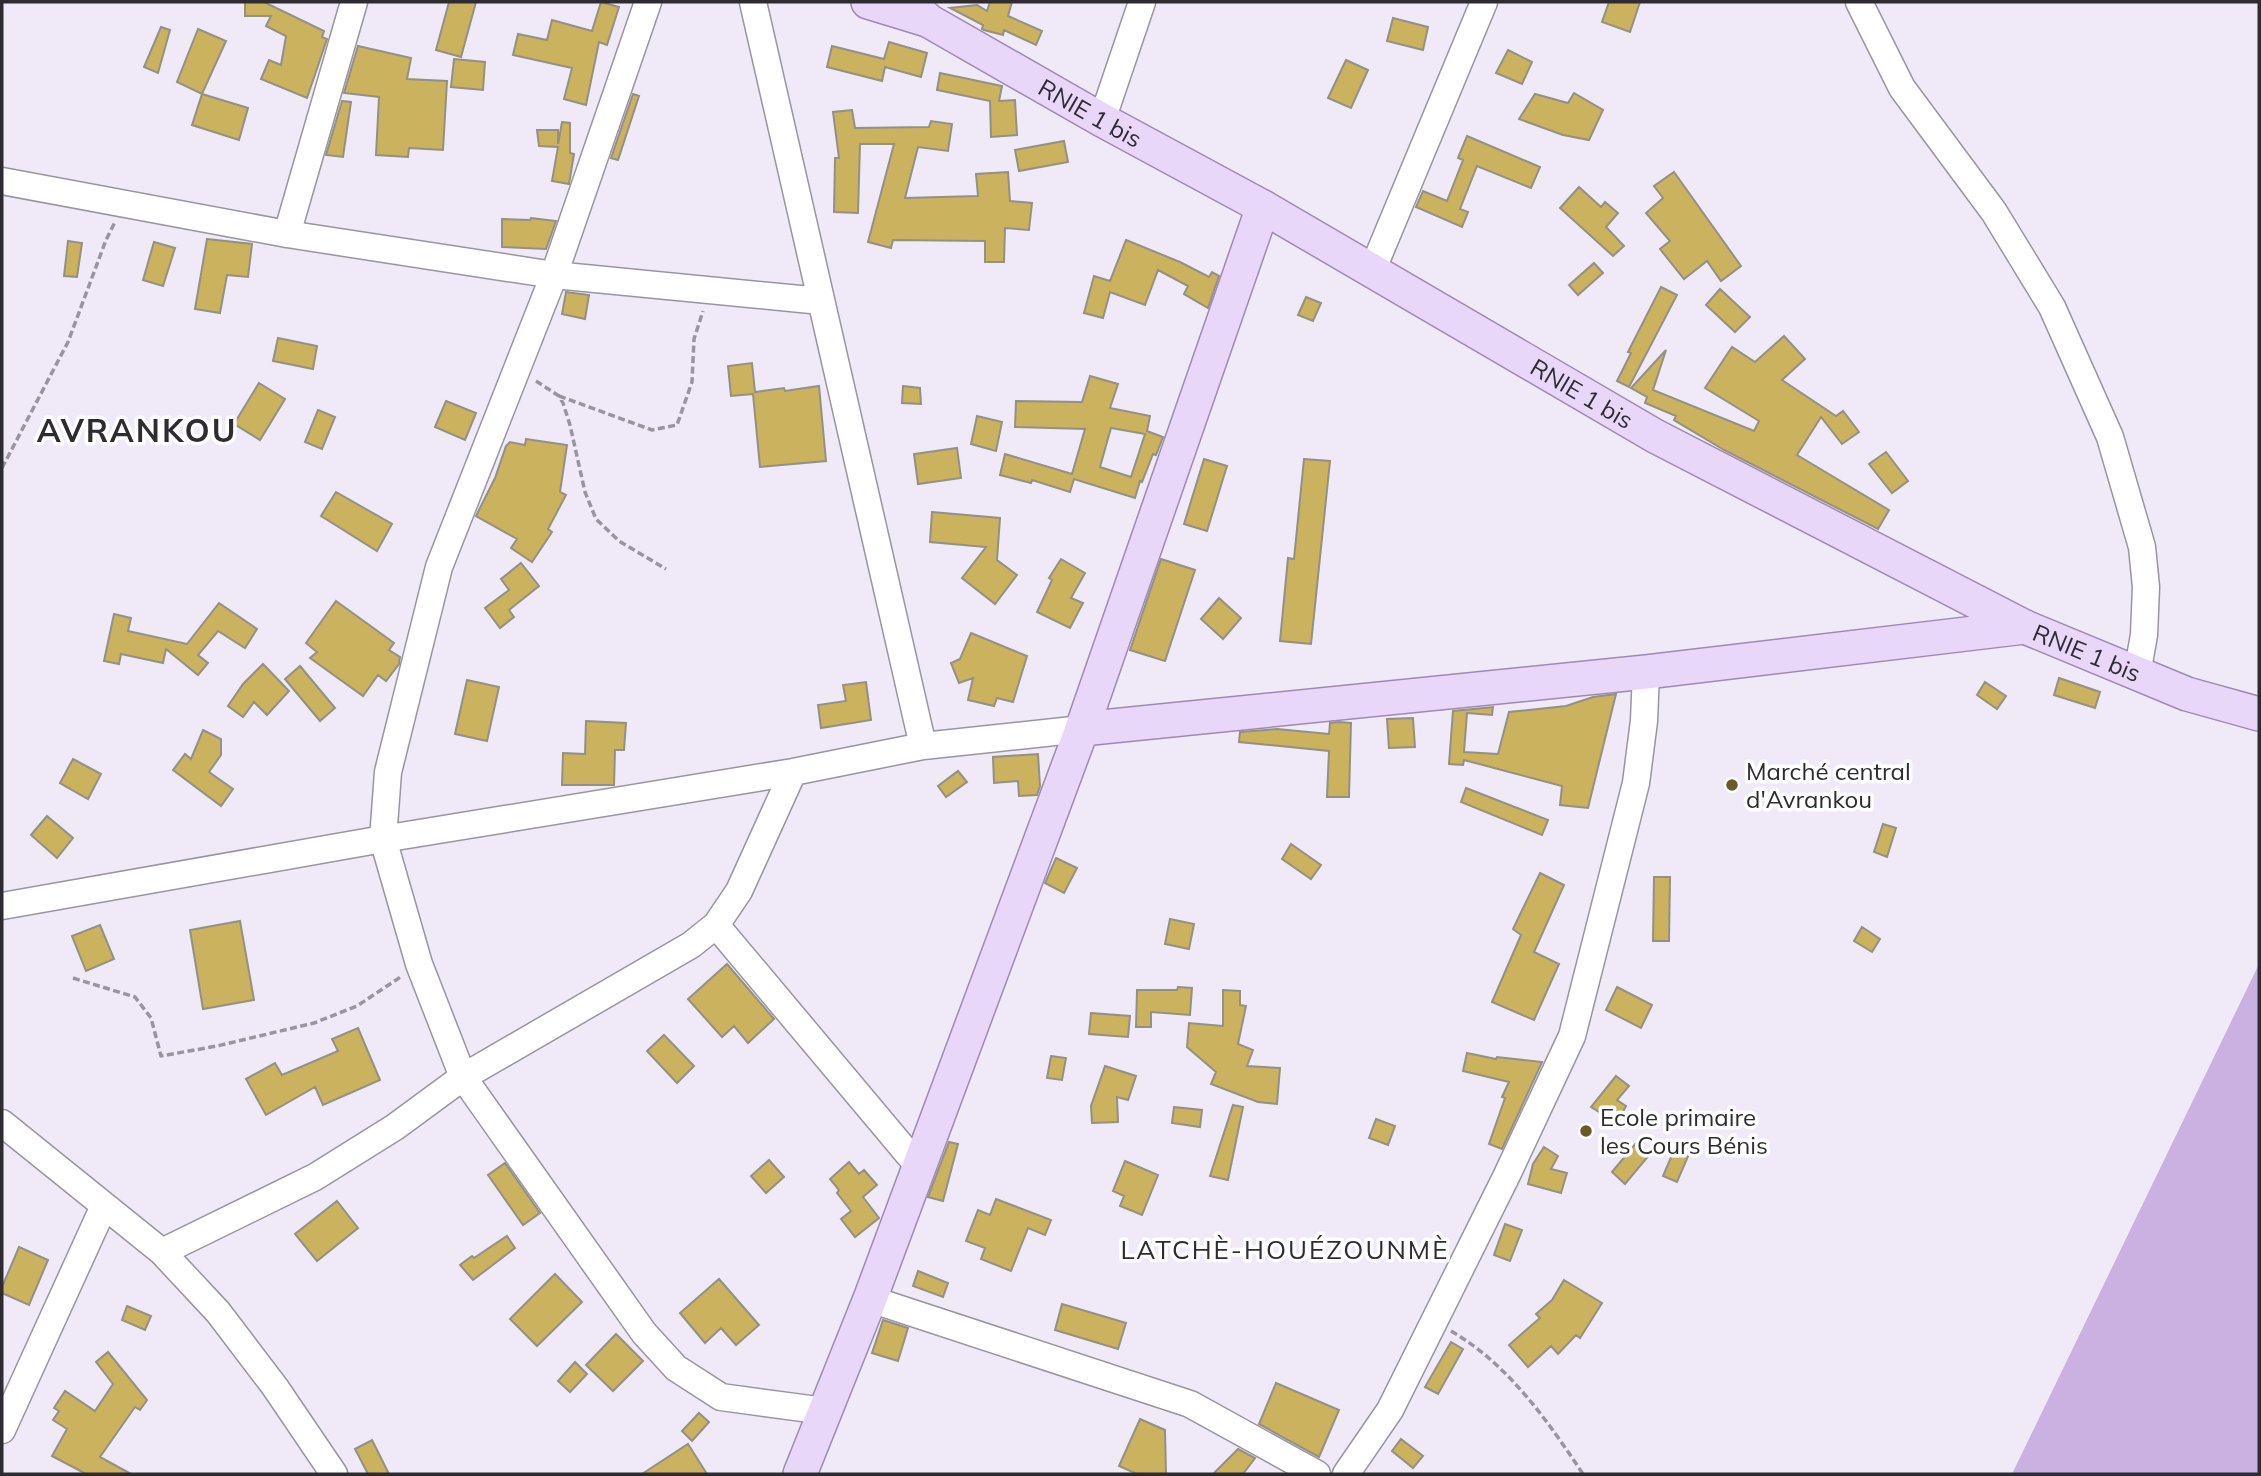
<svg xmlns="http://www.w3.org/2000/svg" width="2261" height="1476" font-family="Mulish,sans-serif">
  <rect width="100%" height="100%" fill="#f0e9f7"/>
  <path fill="#cbb1e1" d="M2259,964V1474H2012Z"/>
  <path fill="#cab25f" stroke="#949083" stroke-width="2" fill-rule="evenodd" d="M245,2H264L324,31L322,37L327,39L307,98L261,79L269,60L281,65L286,36L266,26L271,16H245Z
    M449,2H476L461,57L436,50Z
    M601,2L619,7L607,45L599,42L586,105L564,99L572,68L513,55L518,34L547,40L552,20L592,31Z
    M990,2H1012L1008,16L1042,31L1036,45L1004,30L1003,35L984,30L982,29L983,25L950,8L977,5L987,11Z
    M1609,2H1640L1630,32L1602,22Z
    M1393,18L1428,27L1423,50L1387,41Z
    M161,27L170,30L158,73L144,67Z
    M198,29L226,41L202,94L177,82Z
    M889,42L927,53L921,77L885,67L882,81L827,67L832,46L884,59Z
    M358,46L411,58L407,79L447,81L443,150L409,148L408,157L376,155L379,97L344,93Z
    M1508,50L1532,62L1522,84L1496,73Z
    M454,59L485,62L483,90L451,87Z
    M1346,60L1368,70L1351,108L1328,98Z
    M940,73L1002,86L999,101L1015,100L1017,135L991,137L990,101L937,90Z
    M1574,93L1603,110L1589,140L1563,135L1519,119L1535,94L1568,103Z
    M202,94L248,108L239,140L192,125Z
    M633,94L639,96L618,160L611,158Z
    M342,101L351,102L343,157L326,155Z
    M852,110L855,128L929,127L931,121L952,124L948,151L918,147L905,198L978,196L976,174L1008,172L1010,201L1032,203L1029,230L1005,228L1004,262H985V241L893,240L891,248L868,242L894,144H860L858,213L834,212L835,158H839L833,112Z
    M562,122L570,123V153L574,154L569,184L552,181L558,147L539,146L537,130H558V144Z
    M1467,136L1540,167L1531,188L1477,166L1460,209L1468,212L1462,227L1416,207L1423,191L1447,201L1463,160L1458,158Z
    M1064,141L1068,162L1019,171L1015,150Z
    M1674,172L1741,266L1721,281L1707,261L1684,279L1660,249L1670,241L1646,213L1663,198L1654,186Z
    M1579,187L1601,207L1605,202L1618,213L1606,227L1624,246L1613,256L1560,208Z
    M531,218L556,221L546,249L502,247V219L530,220Z
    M207,239L252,244L248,277L227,275L220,313L195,309Z
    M1126,240L1180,262L1209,277L1212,272L1219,276L1208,308L1184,294L1188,286L1158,270L1145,305L1110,292L1103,318L1084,313L1094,276L1110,281Z
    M68,241L82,243L77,277L64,276Z
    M154,242L175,248L163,286L143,280Z
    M1594,263L1603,273L1578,295L1569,285Z
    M1661,287L1677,295L1629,387L1617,381L1631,353L1628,352Z
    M1720,289L1750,317L1735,332L1706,305Z
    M566,292L589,295L585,319L562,314Z
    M1306,297L1321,303L1313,321L1298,315Z
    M1784,336L1805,359L1782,380L1836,416L1843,411L1859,432L1842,444L1821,417L1797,455L1889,510L1878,529L1724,450L1674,420L1676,416L1645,403L1647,397L1631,388L1666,350L1653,390L1754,431L1759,421L1705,388L1732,347L1755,362Z
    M278,338L317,346L313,369L273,361Z
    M752,363L755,392L784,388L785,391L819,386L826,461L760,467L753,394L731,396L728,366Z
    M1090,376L1118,384L1110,408L1150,416L1147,431L1163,437L1156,455L1153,454L1142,482L1140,481L1135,498L1074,479L1070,492L1032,480L1031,483L1000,475L1005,454L1072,474L1085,429L1015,427L1016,401L1082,402ZM1111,428L1145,434L1131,477L1100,467Z
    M259,383L285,399L260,440L234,424Z
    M903,386L920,388L921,404L902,403Z
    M446,401L476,413L465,440L435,427Z
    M318,410L335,417L322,449L305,442Z
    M977,416L1002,422L996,451L971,444Z
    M526,439L567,445L560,492L566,495L548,529L552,532L532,562L511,548L517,539L476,516L495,478L506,446L510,442L525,445Z
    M957,448L961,478L918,484L914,454Z
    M1886,452L1908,481L1892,493L1869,464Z
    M1204,459L1227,466L1207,531L1184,524Z
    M1304,459L1330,461L1311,644L1280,641L1288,558L1294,559Z
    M336,492L392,524L377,551L321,516Z
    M932,512L1000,518L997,560L1017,575L995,604L962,578L986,547L930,542Z
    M1061,559L1085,573L1071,598L1083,603L1070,628L1037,612L1052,580L1049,578Z
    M1161,559L1195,570L1165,661L1130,650Z
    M521,563L539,586L509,610L514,617L500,628L485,608L509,590L501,579Z
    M1219,598L1241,618L1223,639L1201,619Z
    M336,601L394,643L389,650L400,657L399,664L386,681L378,675L363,696L310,658L317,652L306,643Z
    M219,603L257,629L245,648L218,631L198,655L208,663L198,675L166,649L163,663L121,654L119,664L104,661L114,614L131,618L128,631L187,644Z
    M971,633L1027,656L1013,702L997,698L994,706L968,700L973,678L959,683L951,663L960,659Z
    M263,664L289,691L267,715L254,702L243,717L228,706L243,684Z
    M300,666L335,708L320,721L285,679Z
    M2059,678L2100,692L2095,708L2054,695Z
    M467,680L499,687L487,741L455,734Z
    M866,682L871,720L821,728L818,705L846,701L843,685Z
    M1985,682L2006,696L1997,709L1977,695Z
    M1616,694L1588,808L1560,805L1562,786L1464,760L1463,765L1449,764L1453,711L1493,707L1492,715L1467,713L1464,752L1498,754L1509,712L1566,706L1593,697Z
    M1413,718L1415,747L1389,748L1387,719Z
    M586,721L626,723L624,750H615L614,785H562L563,753L585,754Z
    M1339,722L1351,723L1349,797H1327L1329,751L1239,742L1240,732L1277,729L1329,734L1330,723Z
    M203,730L221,739V755L209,772L233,789L221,806L173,770L185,754L191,759Z
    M1038,754L1040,786L1037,795L1019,796L1018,781L994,783L993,757Z
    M73,759L101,774L88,799L60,783Z
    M958,771L967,782L946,797L938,786Z
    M1466,788L1548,820L1542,835L1461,802Z
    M47,816L73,838L57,858L31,835Z
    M1883,824L1896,828L1887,857L1874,852Z
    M1291,844L1321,865L1311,879L1282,859Z
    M1056,858L1077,868L1064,893L1045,883Z
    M1540,873L1564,885L1534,952L1559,964L1534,1020L1492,1002L1521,935L1513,929Z
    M1654,877H1670L1669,941H1653Z
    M1170,919L1194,924L1189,949L1165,944Z
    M240,921L254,1000L203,1009L190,930Z
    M100,925L114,959L86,971L72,936Z
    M1862,927L1880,939L1872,952L1854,941Z
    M727,964L774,1019L748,1043L734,1026L722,1037L688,999Z
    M1178,987L1192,988L1190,1015L1151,1012V1027H1136L1137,990H1177Z
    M1617,987L1652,1005L1641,1028L1606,1010Z
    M1223,990L1240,991V1005L1246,1006L1238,1044L1253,1050L1247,1066L1280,1068L1277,1104L1258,1102L1211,1084L1216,1072L1187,1047L1189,1023L1223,1026Z
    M1091,1013L1130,1016L1128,1037L1089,1034Z
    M358,1028L380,1080L323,1105L315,1087L266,1115L246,1079L275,1063L282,1075L338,1051L332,1039Z
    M664,1035L694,1066L677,1083L647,1051Z
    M1467,1053L1496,1059L1497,1057L1542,1062L1502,1149L1489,1144L1505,1098L1502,1097L1509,1082L1463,1071Z
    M1051,1056L1066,1058L1062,1080L1047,1078Z
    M1105,1066L1136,1076L1128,1100L1117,1097L1118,1122L1092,1123L1091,1106Z
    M1616,1076L1629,1086L1617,1100L1626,1106L1617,1123L1591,1107Z
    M1233,1105L1243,1107L1228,1180L1210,1176Z
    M1174,1107L1202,1110L1200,1127L1172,1123Z
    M1376,1119L1395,1126L1388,1145L1369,1138Z
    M1678,1141L1692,1147L1677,1182L1663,1176Z
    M949,1142L958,1144L943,1201L928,1197Z
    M1637,1142L1650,1154L1625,1184L1612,1172Z
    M1544,1147L1558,1156L1551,1169L1567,1173L1561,1193L1528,1184L1533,1164Z
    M769,1160L784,1177L766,1193L751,1176Z
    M1125,1161L1158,1175L1142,1215L1120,1206L1124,1196L1113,1191Z
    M849,1162L859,1174L864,1170L877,1185L863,1197L879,1218L855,1237L841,1219L851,1211L837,1193L839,1190L830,1179Z
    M505,1163L540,1213L523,1225L488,1175Z
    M996,1199L1051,1220L1045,1235L1028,1228L1011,1271L981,1259L985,1248L966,1241L978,1210L990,1215Z
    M337,1201L358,1228L317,1261L295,1234Z
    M1505,1224L1522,1230L1510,1261L1494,1255Z
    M507,1236L515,1248L473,1280L460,1265L472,1256L474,1258Z
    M19,1247L48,1260L29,1305L2,1293V1287Z
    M918,1271L948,1283L943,1297L913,1286Z
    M555,1274L582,1302L537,1346L510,1319Z
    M719,1279L759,1325L736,1345L721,1328L705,1343L680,1313Z
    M1564,1280L1602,1303L1580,1338L1576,1335L1558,1354L1551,1346L1528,1367L1509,1345L1540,1318L1536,1314L1552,1300Z
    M1062,1304L1126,1323L1118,1349L1055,1330Z
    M127,1306L151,1316L145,1330L122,1320Z
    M883,1320L908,1328L898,1361L872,1353Z
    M616,1334L643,1361L613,1391L586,1365Z
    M1451,1342L1463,1349L1438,1394L1425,1387Z
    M108,1352L147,1400L140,1410L135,1407L100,1457L131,1474H86L52,1456L67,1429L53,1420L59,1411L54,1408L65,1391L95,1411L113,1384L96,1362Z
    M575,1362L587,1374L570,1392L558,1381Z
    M1276,1383L1339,1410L1319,1457L1259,1424Z
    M699,1413L709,1422L692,1441L682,1431Z
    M1140,1419L1165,1430L1166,1474H1137L1119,1466Z
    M1401,1439L1423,1456L1413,1468L1392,1451Z
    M372,1440L389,1474H368L355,1449Z
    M688,1444L707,1474H642Z
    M1238,1449L1255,1458L1243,1474H1213Z"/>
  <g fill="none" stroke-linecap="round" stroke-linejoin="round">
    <defs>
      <path id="minor" d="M648,2L554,275L439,567L388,772L383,839L419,964L463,1077L644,1333L676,1368L721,1397L825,1411
        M753,2L923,746
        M1859,2L1902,88L1994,212L2052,307L2110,437L2142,547L2146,587L2144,635L2137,674
        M1102,120L1142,2
        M2,181L287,234L554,275L821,301
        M287,234L354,2
        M1372,271L1484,2
        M2,906L383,839L793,772L923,746L1082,729
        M716,925L919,1167
        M2,1123L162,1252L218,1312L275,1387L334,1474
        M162,1252L315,1177L395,1127L463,1077L691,945L716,925L739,891L793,772
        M870,1299L1190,1404L1317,1474
        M2,1430L104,1206
        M1346,1474L1390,1410L1506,1177L1572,1036L1636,783L1644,721L1646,672"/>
      <g id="major">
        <path d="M868,2L927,20"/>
        <path id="s1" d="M908,2L929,21L1102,120L1263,207L1655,436L2025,627L2187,694L2259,714"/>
        <path d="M1082,729L1646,672L2025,627"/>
        <path d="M800,1474L870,1299L1082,729L1263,207"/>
      </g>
    </defs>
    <use href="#minor" stroke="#9a94a0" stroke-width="29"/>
    <use href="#major" stroke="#9e8ab1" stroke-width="36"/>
    <path stroke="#99959f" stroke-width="3.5" stroke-dasharray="7 3.5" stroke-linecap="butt" d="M536,381L559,396L563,403L570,425L585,492L596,519L619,541L666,569
      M559,396L652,430L677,425L692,382L694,339L703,311
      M2,468L68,342L106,240L115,222
      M73,978L135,997L151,1018L161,1056L217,1046L314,1023L357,1006L402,976
      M1451,1331C1508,1364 1547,1420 1583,1474"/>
    <use href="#minor" stroke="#fff" stroke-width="26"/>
    <use href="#major" stroke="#e9d7fa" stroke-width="33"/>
  </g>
  <g fill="#695a27" stroke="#fff" stroke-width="2.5">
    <circle cx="1732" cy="785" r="7"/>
    <circle cx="1586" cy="1131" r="7"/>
  </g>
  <g text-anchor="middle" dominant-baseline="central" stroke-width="7" stroke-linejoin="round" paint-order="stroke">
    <g font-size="24" fill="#2e2c31" stroke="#fff">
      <text stroke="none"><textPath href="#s1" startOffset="214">RNIE 1 bis</textPath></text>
      <text stroke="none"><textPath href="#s1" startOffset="780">RNIE 1 bis</textPath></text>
      <text stroke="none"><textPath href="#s1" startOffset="1348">RNIE 1 bis</textPath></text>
    </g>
    <g font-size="24" fill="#2e2c31" stroke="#fff" text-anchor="start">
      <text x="1746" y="771">Marché central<tspan x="1746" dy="28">d'Avrankou</tspan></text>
      <text x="1600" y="1117">Ecole primaire<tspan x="1600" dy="28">les Cours Bénis</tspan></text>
    </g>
    <g font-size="26" letter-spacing="2" fill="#2e2c31" stroke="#fff">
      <text x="1285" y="1249">LATCHÈ-HOUÉZOUNMÈ</text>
    </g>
    <g font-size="32" font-weight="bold" letter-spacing="2" fill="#2e2c31" stroke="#fff">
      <text x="137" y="430">AVRANKOU</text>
    </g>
  </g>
  <rect width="2261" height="1476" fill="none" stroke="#2e2c31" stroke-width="7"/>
</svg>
